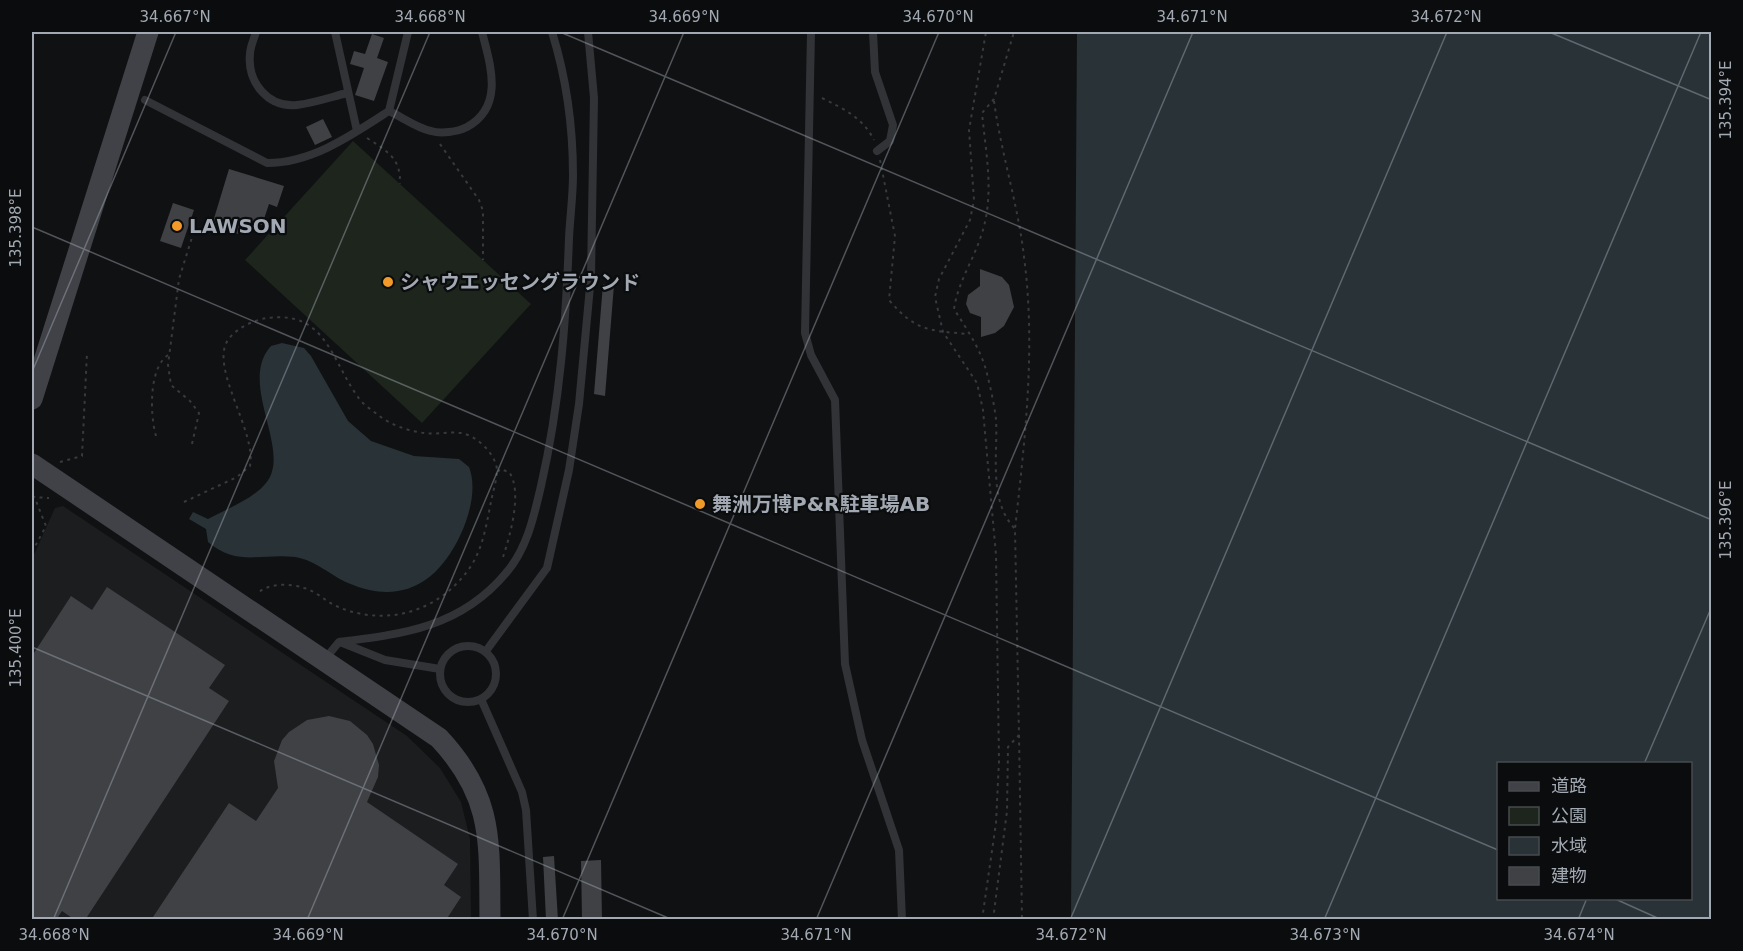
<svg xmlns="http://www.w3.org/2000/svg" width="1743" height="951" font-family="'DejaVu Sans','Noto Sans JP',sans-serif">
  <rect width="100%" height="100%" fill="#101112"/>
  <path fill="#1c1d1f" d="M63,506L407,736L440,768L461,802L470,839L471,919L32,920V559L55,508Z"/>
  <path fill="#1d251d" d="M353,141L531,304L422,423L245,260Z"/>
  <path fill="#293237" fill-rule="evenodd" d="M1077,32H1711V919H1071ZM1498,764H1690V898H1498Z
    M282,343L304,348L311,356L348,421L371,441L414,456L459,459L469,467C478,490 468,521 457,542C433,587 397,604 348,583C330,575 315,560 295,557C262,553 237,567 208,542L206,529L189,519L193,512L208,519C228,508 252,500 266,483C293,451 237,383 271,346Z"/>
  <path fill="#3f4145" d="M372,34L384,38L377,58L388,62L374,101L355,95L364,68L350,64L354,51L365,54Z
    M323,119L332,137L315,145L306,127Z
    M229,169L284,186L277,207L269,204L262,225L243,218L238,234L212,225Z
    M173,203L194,210L181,248L160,241Z
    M980,269L1002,277L1009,285L1014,307L1004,326L995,333L981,337V317L970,313L966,304L968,295L980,286Z
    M603,284L614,285L605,396L594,394Z
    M107,587L225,665L209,688L229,701L85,920H75L62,911L56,920H32V656L71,596L92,610Z
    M329,716L350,721L367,735L373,744L379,765L378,777L367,802L458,864L444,885L461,897L446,920H151L229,803L256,821L278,788L274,761L282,740L289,732L307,720Z
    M554,856L558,920H546L543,857Z
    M601,860L602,920H582L581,861Z"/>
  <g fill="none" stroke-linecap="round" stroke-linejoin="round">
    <path stroke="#373a3e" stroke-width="2" stroke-dasharray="3 4.5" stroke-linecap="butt" d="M822,98C844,109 863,118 874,140
      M994,101C1001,153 1018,204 1024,257C1036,347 1025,439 1015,529
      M367,138C387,151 401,158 400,184
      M440,144L479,200L483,211V260
      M880,160L895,236L889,300C915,331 930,331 969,334
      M156,436C150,416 148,365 170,354
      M192,444L199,413L190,401L171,385L168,365L179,279L194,231
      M60,462L82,456L87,353
      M498,472L500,469L509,472C523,491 510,536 503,557
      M32,497L49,498
      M184,502L237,477L250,466C257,432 209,367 228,340C236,328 254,320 267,318C326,310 331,360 358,397C362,404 372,410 378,415C391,425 408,431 424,433C436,435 449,431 461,433C476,435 496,454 497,470C497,478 494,488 492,497C487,520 484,546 471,566C440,612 386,628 336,606C325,601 316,591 304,588C290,583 267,583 257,594
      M32,552L46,526L34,496
      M1019,735L1022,920
      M982,920L996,823L999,761L996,555L983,410L977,383L943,332L935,297L939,279L970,220L974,200L969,130L986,32
      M993,920L1007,811L1008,747L1019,735L1015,529C988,500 998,456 996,419C994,403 990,385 986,370C980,348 966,328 954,309C958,282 973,261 981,236C995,196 986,155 982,113L994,99L1014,32"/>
    <path stroke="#313337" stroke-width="8" d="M256,32C254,39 250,47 250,54C247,82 268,108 297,105C314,103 331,97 347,93
      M335,32L357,131
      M811,32L805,333L811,355L835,400L845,664L862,740L899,850L902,920
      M873,32L875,72L893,125L890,141L877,151
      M145,100L267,163C312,163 352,135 389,111C402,117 417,128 431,131C441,134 457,132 467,127C505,106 490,64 482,32
      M389,111L408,32
      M340,642L385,660L440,669
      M440 674a28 28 0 1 1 56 0a28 28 0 1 1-56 0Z
      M486,651L547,568L569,470L579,404L591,276L594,98L588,32
      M325,659L339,642C404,634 461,627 506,573C527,549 534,516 541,486C560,403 566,322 569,238C570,217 573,196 573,175C573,127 566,77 552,32
      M481,699L522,792L526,810L533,920"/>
    <path stroke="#404247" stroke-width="21" d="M32,399L148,32
      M32,464L439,738C495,798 489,843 490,920"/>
  </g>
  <path fill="none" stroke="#a2a9b3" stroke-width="1.5" stroke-opacity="0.45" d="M560,32L1712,520M1549,32L1712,100M32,227L1498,850M32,372L176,32M32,647L673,920M1644,764L1712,606M1613,898L1662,920M53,920L430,32M307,920L684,32M562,920L939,32M816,920L1193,32M1070,920L1447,32M1324,920L1701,32M1578,920L1587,898"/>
  <g fill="#f19a29" stroke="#0b0c0d" stroke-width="2">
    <circle cx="177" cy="226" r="6"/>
    <circle cx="388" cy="282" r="6"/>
    <circle cx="700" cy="504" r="6"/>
  </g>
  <g text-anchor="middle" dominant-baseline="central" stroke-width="4.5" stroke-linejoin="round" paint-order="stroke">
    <g font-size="20" font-weight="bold" fill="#a2a9b3" stroke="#0b0c0d" text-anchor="start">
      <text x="189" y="226">LAWSON</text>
      <text x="400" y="282">シャウエッセングラウンド</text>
      <text x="712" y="504">舞洲万博P&amp;R駐車場AB</text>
    </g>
  </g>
  <rect width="1743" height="951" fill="none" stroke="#0b0c0d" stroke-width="66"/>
  <rect x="1497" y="762" width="195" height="138" fill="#0b0c0d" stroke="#474b4f" stroke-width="1.5"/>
  <rect x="1509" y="782" width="30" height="9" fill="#404247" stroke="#474b4f" stroke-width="1.5"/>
  <text x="1551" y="792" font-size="18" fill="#a2a9b3">道路</text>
  <rect x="1509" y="807" width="30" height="18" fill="#1d251d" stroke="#474b4f" stroke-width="1.5"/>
  <text x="1551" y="822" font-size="18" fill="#a2a9b3">公園</text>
  <rect x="1509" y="837" width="30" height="18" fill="#293237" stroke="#474b4f" stroke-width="1.5"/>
  <text x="1551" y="852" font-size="18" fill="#a2a9b3">水域</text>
  <rect x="1509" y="867" width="30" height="18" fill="#3f4145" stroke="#474b4f" stroke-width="1.5"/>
  <text x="1551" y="882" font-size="18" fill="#a2a9b3">建物</text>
  <rect x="33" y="33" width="1677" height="885" fill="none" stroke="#a2a9b3" stroke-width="2"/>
  <g font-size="15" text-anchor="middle" fill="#a2a9b3">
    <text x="175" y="22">34.667°N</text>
    <text x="430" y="22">34.668°N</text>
    <text x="684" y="22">34.669°N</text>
    <text x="938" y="22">34.670°N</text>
    <text x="1192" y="22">34.671°N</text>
    <text x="1446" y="22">34.672°N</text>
    <text transform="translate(1726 100) rotate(-90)" y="5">135.394°E</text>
    <text transform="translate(16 228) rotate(-90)" y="5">135.398°E</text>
    <text transform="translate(1726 520) rotate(-90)" y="5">135.396°E</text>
    <text transform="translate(16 648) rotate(-90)" y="5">135.400°E</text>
    <text x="54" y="940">34.668°N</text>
    <text x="308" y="940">34.669°N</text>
    <text x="562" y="940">34.670°N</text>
    <text x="816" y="940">34.671°N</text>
    <text x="1071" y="940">34.672°N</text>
    <text x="1325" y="940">34.673°N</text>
    <text x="1579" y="940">34.674°N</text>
  </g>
</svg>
